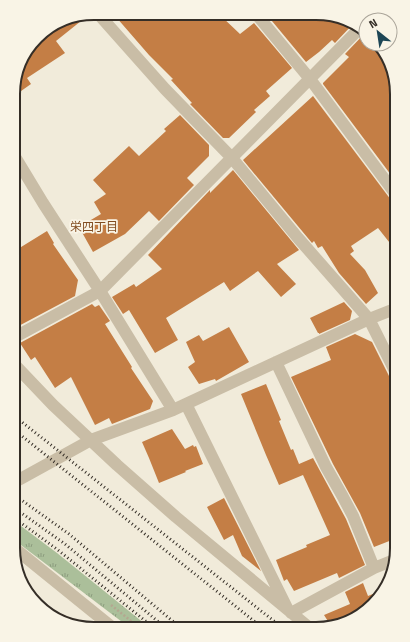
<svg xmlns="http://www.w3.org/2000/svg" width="410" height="642" font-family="'Titillium Web','Noto Sans JP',sans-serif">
  <defs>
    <pattern id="grass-tufts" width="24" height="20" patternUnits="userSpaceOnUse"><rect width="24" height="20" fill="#abbf9a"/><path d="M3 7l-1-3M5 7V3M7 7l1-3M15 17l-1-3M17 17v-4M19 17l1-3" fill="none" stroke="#8c9c7e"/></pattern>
  </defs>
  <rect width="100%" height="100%" fill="#f1ebda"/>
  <path fill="url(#grass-tufts)" d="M13,520L57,553L150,628H130L13,539Z"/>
  <path fill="#c47e45" d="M267,15H332L353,24L335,43L332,40L319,52L306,62Z
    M221,16L240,34L254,23L292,68L266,91L270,96L254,110L256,112L229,138H223L190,104L192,103L171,80L173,79L149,55L116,17Z
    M68,17H86L56,41L65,53L27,78L31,84L14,96V83L24,54L41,33Z
    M366,32V44H376L391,63L397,94V183L323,84V83L349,57L345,54Z
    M313,96L391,200L394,203H397V252L378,228L351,246L354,251L350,254L365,270L378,293L366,304L339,273L322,246L318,248L314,241L312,243L243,160Z
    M180,115L209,145V156L187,178L194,185L159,221L149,211L125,234L93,252L79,227L101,214L94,202L106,194L93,180L129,146L139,156L166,131L164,129Z
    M233,170L299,250L277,264L296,284L281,297L258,271L230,291L224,282L166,318L178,340L155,353L129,310L123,314L112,297L134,284L136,287L162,269L148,255L210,190V193Z
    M47,231L54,243L53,244L78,280L75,296L13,329V252Z
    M344,302L352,311L350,320L319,334V333H318L310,318Z
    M92,304L95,307L99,305L110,321L105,324L132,367L131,368L153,401L150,409L112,424L109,418L95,425L71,377L55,388L35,357L31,360L20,343Z
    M229,327L249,362L216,381L215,379L199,384L188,367L195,362L186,342L199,335L203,341Z
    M355,334L372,342L390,378L393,381L397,382V538L374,547L360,513L333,464L291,377L331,360L326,347Z
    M266,384L281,420L279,421L291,450L293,449L299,464L313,458L346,519L365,565L339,578L337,573L294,591L287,579L284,581L276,560L307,547L306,545L330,535L303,475L279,485L266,455L241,394Z
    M172,429L185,449L193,445L194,447L196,446L203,464L185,471L186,472L159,483L149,458L142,442Z
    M224,498L261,571L242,556L233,535L224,540L207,507Z
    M363,583L368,596L380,591L382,594L380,597L347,623L331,626L324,615L350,604L345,592Z"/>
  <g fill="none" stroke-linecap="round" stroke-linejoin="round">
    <path stroke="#b4a790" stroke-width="2.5" stroke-dasharray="2 2" stroke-linecap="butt" d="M13,529L19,533
      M111,605L140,628"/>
    <path stroke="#c9bda6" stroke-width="12" d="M257,15L310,79L397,196
      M101,17L165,89L232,158L298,238L369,319L397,375
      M14,155L43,203L100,291L173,410
      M13,338L100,291L360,28
      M276,362L326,467L343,497L353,516L374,568
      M13,363L53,405L117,465L176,517L311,629
      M186,404L287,608
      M13,483L91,440L173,410L369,319L397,308
      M13,547L113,628
      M291,613L374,568L394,560"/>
    <path stroke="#352e27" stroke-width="3" stroke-dasharray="1 3" stroke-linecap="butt" d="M13,415L284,629
      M13,429L264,629
      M13,494L69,534L182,629
      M13,507L65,544L167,629
      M13,517L58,550L154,628"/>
  </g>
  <g text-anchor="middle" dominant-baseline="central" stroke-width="3.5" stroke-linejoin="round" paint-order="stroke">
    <g font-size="12" fill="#824d21" stroke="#f9f4e6">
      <text x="94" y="226">栄四丁目</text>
    </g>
  </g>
  <path d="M0 0H410V642H0ZM94 20H316A74 74 0 0 1 390 94V548A74 74 0 0 1 316 622H94A74 74 0 0 1 20 548V94A74 74 0 0 1 94 20Z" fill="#f9f4e6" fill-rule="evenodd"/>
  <path fill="none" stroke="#352e27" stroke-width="2" d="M94 20H316A74 74 0 0 1 390 94V548A74 74 0 0 1 316 622H94A74 74 0 0 1 20 548V94A74 74 0 0 1 94 20Z"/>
  <g transform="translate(378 32) rotate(330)"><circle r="19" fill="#f9f4e6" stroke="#aba59a"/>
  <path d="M0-3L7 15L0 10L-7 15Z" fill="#1d4655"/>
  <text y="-6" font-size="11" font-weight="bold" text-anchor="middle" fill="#352e27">N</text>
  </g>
</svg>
